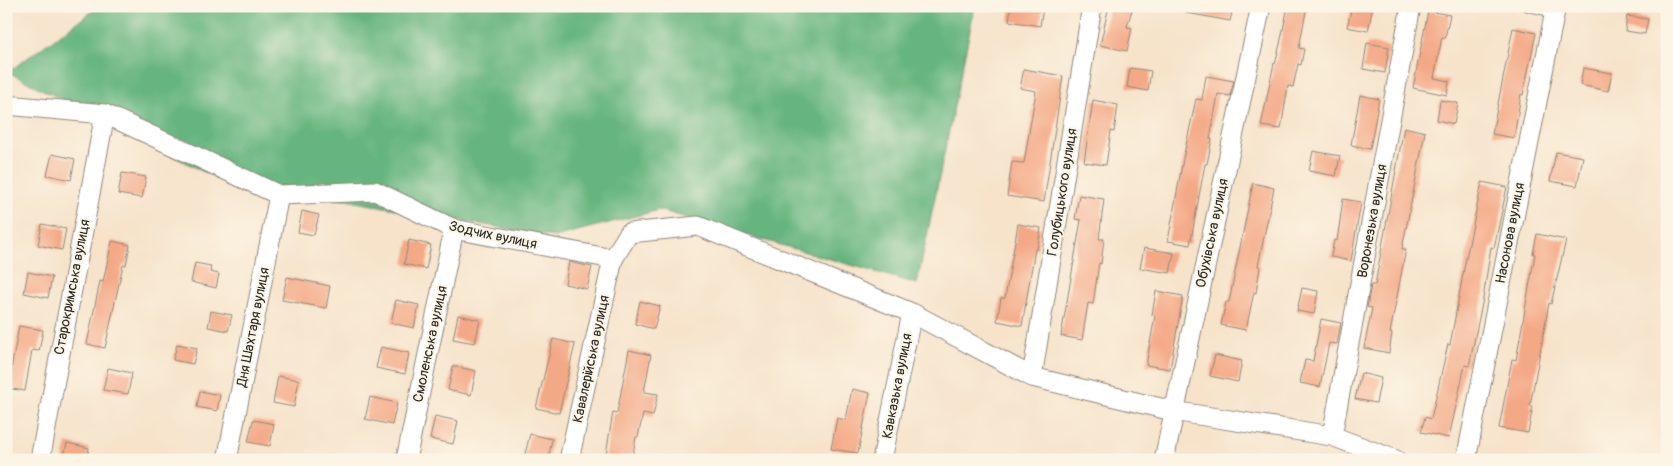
<svg xmlns="http://www.w3.org/2000/svg" width="1673" height="466" font-family="Pangolin,sans-serif">
  <rect width="100%" height="100%" fill="#fcf5e5"/>
  <filter id="ink" filterUnits="userSpaceOnUse"><feTurbulence type="fractalNoise" baseFrequency=".02" numOctaves="2"/><feDisplacementMap in="SourceGraphic" scale="10" xChannelSelector="R" yChannelSelector="G"/><feConvolveMatrix kernelMatrix="1 2 1 2 8 2 1 2 1" color-interpolation-filters="sRGB"/></filter>
  <filter id="wash" filterUnits="userSpaceOnUse"><feTurbulence type="fractalNoise" baseFrequency=".0096" numOctaves="4" result="noise"/><feDisplacementMap in="SourceGraphic" scale="20" xChannelSelector="R" yChannelSelector="G"/><feGaussianBlur stdDeviation="1.12" result="paint"/><feColorMatrix in="noise" values="0 0 0 0 0 0 0 0 0 0 0 0 0 0 0 0 0 1.4 0 .05"/><feComposite in="paint" operator="in"/></filter>
  <g filter="url(#wash)">
    <rect width="100%" height="100%" fill="#f6e3ca"/>
    <path fill="#66b57f" stroke="#487055" d="M100,6H975L917,284L659,210L554,237L214,177L8,72Z"/>
    <g id="blocks">
      <path fill="#f4a986" d="M1011,6L1043,8L1040,26L1009,21Z
        M1109,6H1133L1127,27L1132,28L1127,51L1100,45Z
        M1187,6H1221L1233,8L1230,21L1187,13Z
        M1288,6H1307L1299,48L1304,49L1301,65L1298,64L1293,87L1288,86L1281,129L1261,126L1274,63L1275,64L1280,44Z
        M1352,6H1373L1368,31L1347,27Z
        M1428,11L1450,15L1445,38L1442,37L1434,78L1449,81L1447,95L1413,88Z
        M1627,16L1648,19L1645,34L1625,31Z
        M1513,28L1536,33L1523,95L1521,94L1514,138L1492,134Z
        M1367,43L1389,47L1385,73L1363,69Z
        M1130,68L1151,71L1148,91L1127,87Z
        M1583,68L1612,73L1608,91L1580,85Z
        M1024,69L1063,76L1044,202L1007,196L1012,162L1024,163L1036,91L1020,88Z
        M1206,76L1234,81L1230,96L1218,94L1210,139H1212L1207,164H1205L1190,245L1168,241L1183,159L1196,99L1202,100Z
        M1360,95L1379,99L1370,149L1351,145Z
        M1093,100L1118,105L1114,132L1111,131L1106,165L1084,162Z
        M1440,100L1458,103L1454,124L1437,120Z
        M1404,127L1425,132L1402,249H1406L1390,333H1392L1389,353L1364,348L1372,308L1367,307L1371,285H1375Z
        M1313,151L1340,156L1336,176L1309,171Z
        M1556,152L1583,157L1577,186L1550,181Z
        M52,154L75,159L71,180L47,175Z
        M122,173L146,177L142,198L118,194Z
        M1482,182L1507,187L1494,248L1491,247L1483,299L1469,366L1465,365L1449,438L1421,432L1425,417L1431,419L1448,344L1450,345L1466,258Z
        M1253,183L1274,188L1258,266L1260,267L1256,293L1254,292L1246,330L1221,325L1226,302H1229Z
        M1079,195L1104,199L1099,239H1104L1101,264L1099,263L1093,304L1088,303L1082,340L1061,336L1081,220L1075,219Z
        M1343,199L1361,202L1351,261L1331,257L1334,240L1337,241Z
        M302,211L319,215L314,235L298,232Z
        M42,224L66,229L62,250L38,245Z
        M1018,224L1041,228L1037,249H1035L1022,326L997,321L1001,298H1005Z
        M1537,234L1566,240L1551,304L1549,303L1530,406H1533L1528,433L1499,428L1512,359L1516,360L1535,254H1533Z
        M409,240L431,245L426,269L404,264Z
        M112,241L130,245L126,265H123L105,348L87,344L100,281L103,282Z
        M1144,248L1174,253L1170,273L1140,268Z
        M569,262L592,267L587,289L565,284Z
        M195,263L211,266L210,272L219,274L216,288L191,282Z
        M28,272L52,277L48,298L24,293Z
        M287,277L330,286L326,308L282,300Z
        M1302,288L1318,291L1314,314L1297,311Z
        M1156,291L1183,296L1170,369L1146,365L1155,316L1152,315Z
        M396,300L419,305L414,328L391,323Z
        M640,301L660,306L654,329L635,324Z
        M211,311L232,315L228,331L208,327Z
        M458,315L480,320L475,343L453,339Z
        M1321,319L1341,323L1337,344L1329,343L1320,387L1300,383L1305,360L1313,361Z
        M19,326L43,330L39,351L32,350L25,391L6,388V370H11Z
        M553,339L575,344L559,413L536,408Z
        M177,344L197,348L193,364L173,360Z
        M381,347L409,353L405,374L376,368Z
        M629,350L651,355L644,392L658,394L653,416L643,414L638,437H636L632,460H605L613,412L617,413Z
        M1215,355L1242,361L1238,382L1210,376Z
        M453,366L476,371L471,395L448,390Z
        M108,368L132,373L128,394L103,390Z
        M1361,373L1381,378L1376,403L1355,399Z
        M278,376L299,380L294,407L273,403Z
        M852,389L870,393L858,453L831,449L837,418L846,420Z
        M200,391L220,395L217,411L197,407Z
        M370,397L397,403L392,425L365,419Z
        M435,416L458,421L453,444L430,439Z
        M253,420L274,424L270,446L248,442Z
        M530,434L552,439L548,460L524,458Z
        M67,443L89,448L87,460H63Z"/>
    </g>
  </g>
  <g filter="url(#ink)">
    <use href="#blocks" fill-opacity="0" stroke="#90877a" stroke-width="1"/>
    <g fill="none" stroke-linecap="round" stroke-linejoin="round">
      <defs>
        <path id="lane" d="M1528,6L1554,12"/>
        <path id="street" d="M6,105L105,114L279,195L375,191L454,229L613,259L629,233L698,226L912,313L1032,377L1173,411L1332,436L1396,460
          M1032,377L1092,6
          M1332,436L1411,6
          M40,460L105,114
          M227,460L279,195
          M406,460L454,229
          M569,460L613,259
          M882,460L912,313
          M1164,460L1261,6
          M1466,460L1556,6"/>
      </defs>
      <use href="#lane" stroke="#90877a" stroke-width="12"/>
      <use href="#street" stroke="#90877a" stroke-width="21"/>
      <use href="#lane" stroke="#fff" stroke-width="10"/>
      <use href="#street" stroke="#fff" stroke-width="19"/>
    </g>
  </g>
  <g text-anchor="middle" dominant-baseline="central" stroke-width="4" stroke-linejoin="round" paint-order="stroke">
    <g font-size="14" fill="#2b2b2b" stroke="#fcf5e5">
      <text transform="translate(1062 192) rotate(-81)">Голубицького вулиця</text>
      <text transform="translate(1372 221) rotate(-80)">Воронезька вулиця</text>
      <text transform="translate(1212 233) rotate(-78)">Обухівська вулиця</text>
      <text transform="translate(1510 233) rotate(-79)">Насонова вулиця</text>
      <text transform="translate(493 235) rotate(12)">Зодчих вулиця</text>
      <text transform="translate(72 287) rotate(-79)">Старокримська вулиця</text>
      <text transform="translate(253 327) rotate(-79)">Дня Шахтаря вулиця</text>
      <text transform="translate(430 344) rotate(-78)">Смоленська вулиця</text>
      <text transform="translate(591 359) rotate(-78)">Кавалерійська вулиця</text>
      <text transform="translate(897 386) rotate(-79)">Кавказька вулиця</text>
    </g>
  </g>
  <rect width="1673" height="466" fill="none" stroke="#fcf5e5" stroke-width="25"/>
</svg>
